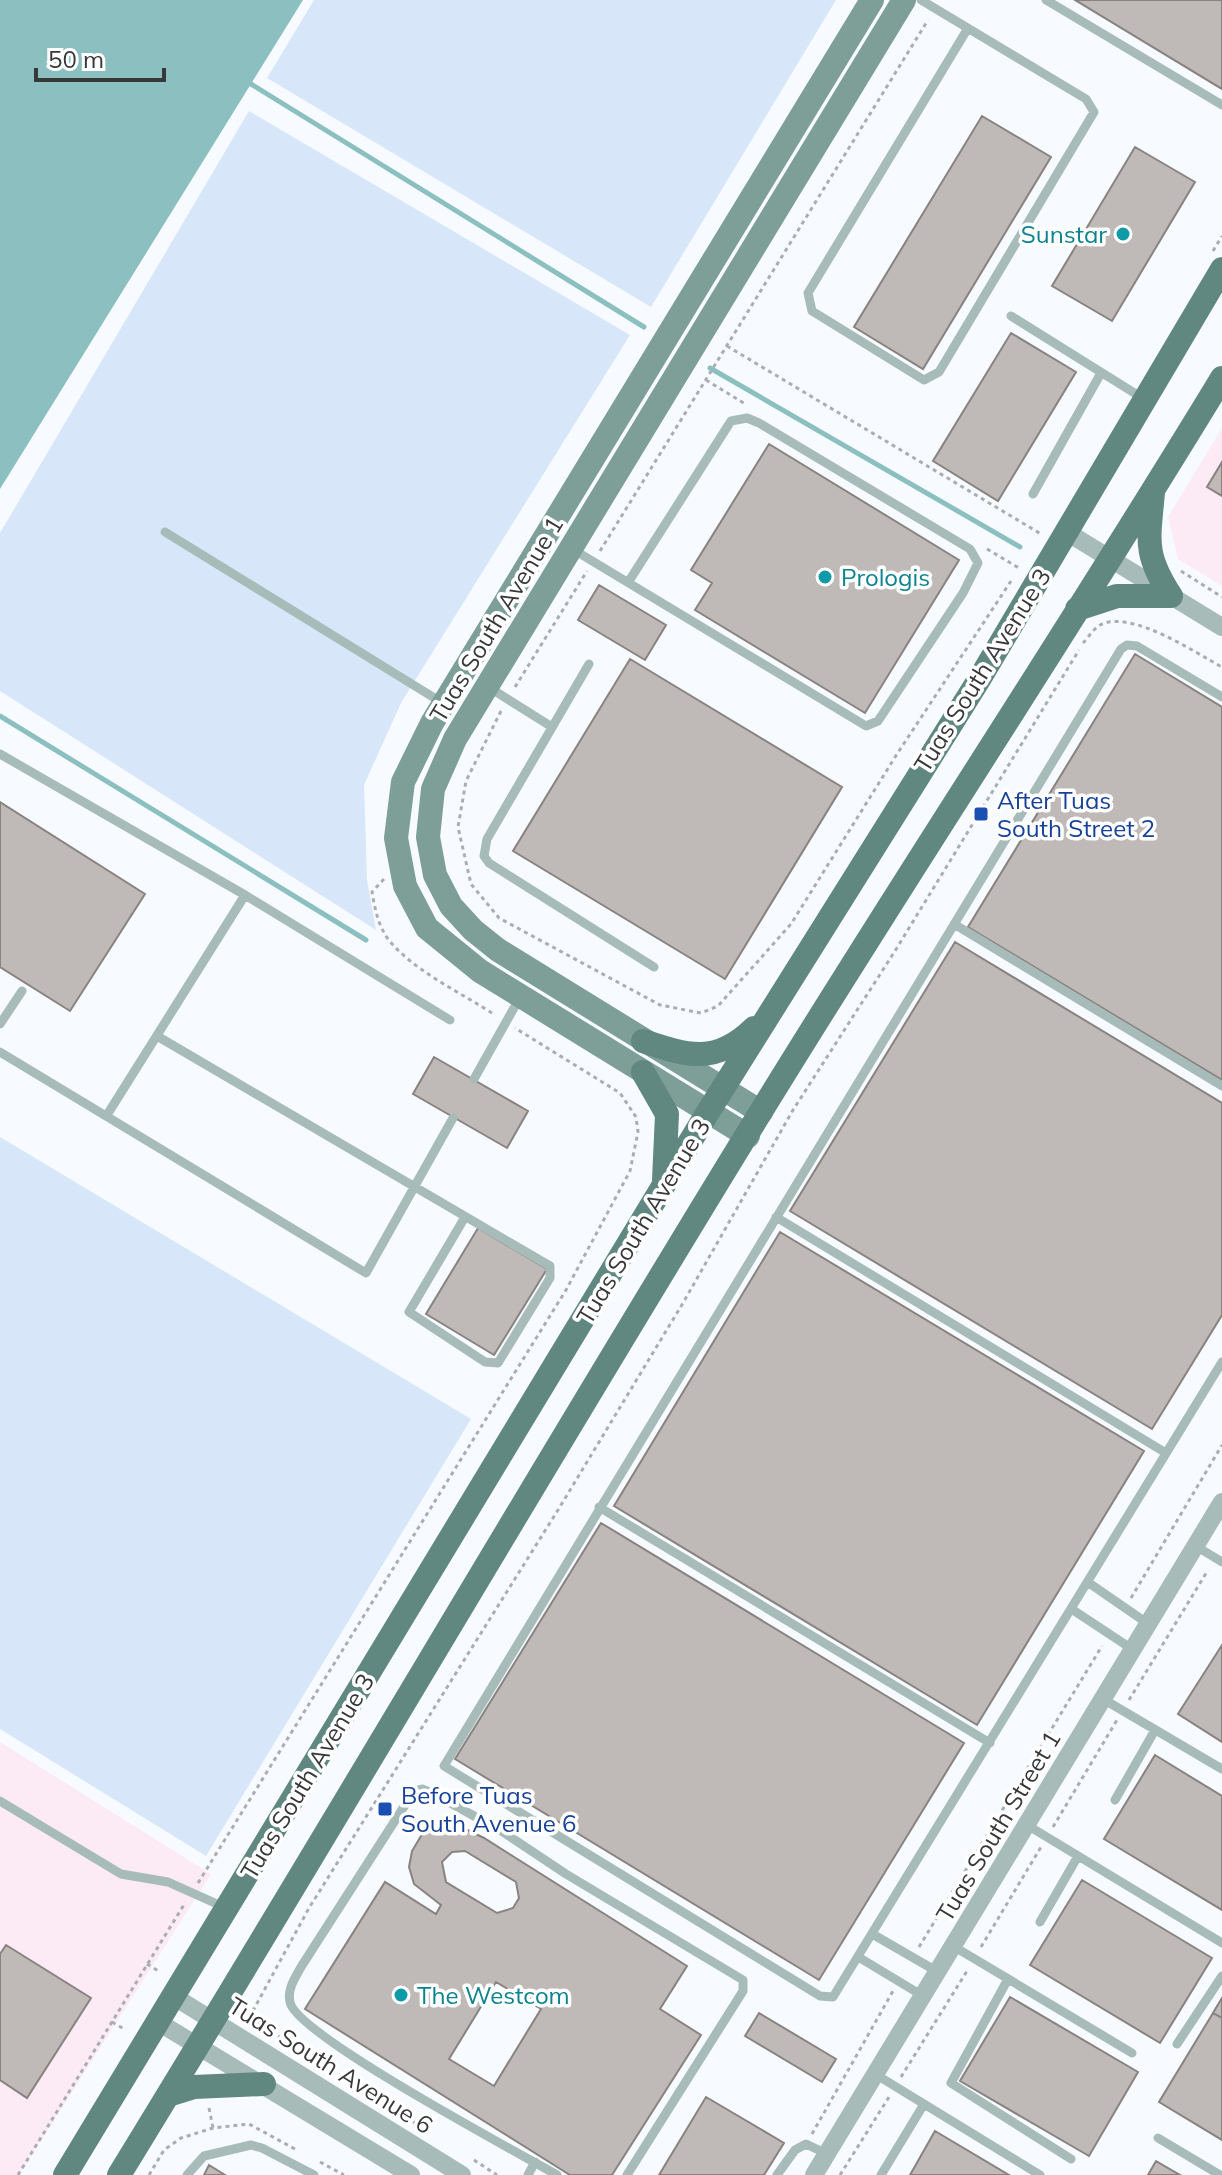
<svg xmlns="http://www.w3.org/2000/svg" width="1222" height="2175" font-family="Mulish,sans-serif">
  <rect width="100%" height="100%" fill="#f7fbff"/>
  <path fill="#fceaf5" d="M1222,428V586L1178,559L1168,517Z
    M0,1742L211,1874L19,2175H0Z"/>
  <path fill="#d7e7f9" d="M314,0H836L651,307L267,78Z
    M249,111L630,335L401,703L364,785L367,880L376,930L0,691V533Z
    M0,1137L471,1419L206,1856L0,1729Z"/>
  <path fill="#8cc0c0" d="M0,0H303L0,489Z"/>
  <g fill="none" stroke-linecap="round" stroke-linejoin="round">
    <path stroke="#8cc0c0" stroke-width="5" d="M251,84L644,327
      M710,368L1020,547
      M0,716L366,940"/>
  </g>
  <path fill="#bfb9b8" stroke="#888381" stroke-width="2" fill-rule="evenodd" d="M1075,0H1222V89Z
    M982,116L1051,157L923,369L854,327Z
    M1135,147L1195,182L1112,321L1052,286Z
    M1011,333L1076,372L998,501L933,461Z
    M769,444L959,560L865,713L695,610L712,583L691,570Z
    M1222,462V496L1207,487Z
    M599,585L666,625L645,660L578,620Z
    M1135,654L1222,707V1080L968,927Z
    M630,659L842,787L725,979L513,851Z
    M0,802L145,894L70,1011L0,967Z
    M955,942L1222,1103V1315L1152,1429L790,1211Z
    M434,1057L528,1111L507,1148L413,1094Z
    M478,1228L547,1269L494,1355L426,1314Z
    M780,1232L1144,1451L977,1725L614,1506Z
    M601,1523L964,1743L819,1980L455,1759Z
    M1222,1645V1742L1178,1714Z
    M1155,1755L1222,1796V1910L1104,1839Z
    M453,1823L484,1838L687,1966L660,2009L701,2035L612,2175H570L305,2009L385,1882L436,1914L441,1905L414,1884L409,1867L412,1851L421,1836L436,1826ZM465,1851L516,1882L519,1898L513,1908L497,1913L446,1882L442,1862L452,1852ZM496,1982L541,2009L494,2086L449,2059Z
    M1082,1880L1212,1958L1160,2043L1030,1965Z
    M6,1945L91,1998L27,2098L0,2080V1954Z
    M1010,1997L1138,2072L1089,2156L960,2081Z
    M1222,1998V2018L1213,2013Z
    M759,2013L836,2059L822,2082L745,2036Z
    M1213,2013L1222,2018V2140L1159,2102Z
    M706,2097L784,2143L764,2175H659Z
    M935,2131L1009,2175H910Z
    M1156,2161L1180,2175H1148Z
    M209,2165L225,2175H204Z"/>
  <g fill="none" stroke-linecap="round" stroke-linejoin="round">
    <path stroke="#abaeb1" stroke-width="3" stroke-dasharray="4 4" stroke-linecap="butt" d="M1213,251L1222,236
      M727,346L1041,534
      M706,380L747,405
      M987,549L1019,568
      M600,551L928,20
      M1181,571L1222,597
      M1083,643C1088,638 1093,629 1100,625C1131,609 1194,652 1222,667
      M515,687L587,571
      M501,711L466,781L458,827L471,884L499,918L660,1005L701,1013L718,1006L791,924L897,754L1013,578
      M384,879L372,892C375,909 378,925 388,939C413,971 462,993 495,1015
      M1131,1598L1222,1445
      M1129,1700L1208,1570
      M1053,1827L1117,1720
      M198,1883L566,1290L630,1171L638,1132L636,1117L620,1093L515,1028
      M919,1947L1102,1646
      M981,1947L1041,1847
      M147,1964L160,1972
      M249,2018L309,1908L558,1510L683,1303L793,1110L895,951L1079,650
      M251,2019L420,2126
      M112,2022L126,2030
      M901,2077L967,1971
      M209,2108L213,2128
      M812,2134L893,1991
      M474,2160L497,2175
      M320,2162L344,2175
      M18,2175L185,1903
      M149,2175L164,2150L181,2138L213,2128L249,2124L295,2149
      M840,2175L889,2097"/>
    <path stroke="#a7bcb8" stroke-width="9" d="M921,0L1086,99L1094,112L939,372L924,380L812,311L808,293L968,28
      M1046,0L1222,105
      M1011,316L1144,399
      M1033,494L1101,373
      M165,532L441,702
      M574,550L866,726L878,721L963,593L978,563L970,549L759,423L747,418L731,421L629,581
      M589,664L487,839L484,856L489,863L654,967
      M490,688L552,727
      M1222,697L1137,646L1127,645L1121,649L444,1766L820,1996L833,1997L1222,1362
      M0,754L245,895L450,1020
      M954,924L1222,1086
      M0,1024L22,991
      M157,1036L550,1266V1278L498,1363L485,1362L409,1312L465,1217
      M0,1052L366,1273L453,1118
      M474,1079L519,999
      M107,1115L245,895
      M776,1217L1166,1453
      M599,1507L990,1743
      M1194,1545L1222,1562
      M1089,1583L1147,1623
      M1073,1610L1132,1649
      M1103,1699L1222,1769
      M1115,1800L1155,1730
      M0,1801L121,1874L168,1882L226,1908
      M1027,1825L1222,1943
      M1040,1922L1078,1856
      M874,1935L938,1972
      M953,1946L1132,2053
      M860,1958L923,1996
      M1008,1979L951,2083L1071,2159
      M1177,2044L1222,1976
      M875,2074L1040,2175
      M1158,2138L1220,2175
      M187,2175L204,2156L251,2145L262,2148L314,2175
      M528,2175L535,2162
      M557,2175C517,2152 295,2034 290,2002C287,1989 295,1978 301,1967L414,1791L422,1789L436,1795L503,1832L566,1874L743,1980V1991L627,2175
      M777,2175L795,2150L806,2144L827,2154
      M881,2175L924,2104"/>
    <path stroke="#a7bcb8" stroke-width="18" d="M1065,531L1222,627
      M173,1996L462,2175
      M158,2022L411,2175
      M814,2175L1222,1502"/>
    <path stroke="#7e9e98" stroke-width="24" d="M761,1112L498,950L473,930L451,906L435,875L428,837L433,789L455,739L904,0
      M748,1136L480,971L427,928L405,886L396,838L403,782L432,723L872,0"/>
    <path stroke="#608880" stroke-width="24" d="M1153,492C1149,540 1143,553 1171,596
      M1077,609L1117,596H1171
      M643,1041C688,1056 716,1065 754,1028
      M643,1072L667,1114L664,1180
      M168,2095L194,2087L264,2084
      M65,2175L708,1112L980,678L1222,269
      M119,2175C337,1820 547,1459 765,1105C915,861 1074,622 1222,378"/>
  </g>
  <g fill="#0f9aa8" stroke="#fff" stroke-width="3">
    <circle cx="1123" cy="234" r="8"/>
    <circle cx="825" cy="577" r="8"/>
    <circle cx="401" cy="1995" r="8"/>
  </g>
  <g fill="#1a4fb4" stroke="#fff" stroke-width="3">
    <rect x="973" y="806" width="16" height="16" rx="4"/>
    <rect x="377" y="1801" width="16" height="16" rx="4"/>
  </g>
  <g text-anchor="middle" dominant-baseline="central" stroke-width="7" stroke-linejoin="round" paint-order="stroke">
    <g font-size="24" fill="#0d838f" stroke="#fff" text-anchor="start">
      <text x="1107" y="234" text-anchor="end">Sunstar</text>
      <text x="841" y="577">Prologis</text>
      <text x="417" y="1995">The Westcom</text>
    </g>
    <g font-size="24" fill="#37383a" stroke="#fff">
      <text transform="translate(496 619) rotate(-59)">Tuas South Avenue 1</text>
      <text transform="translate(982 670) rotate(-58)">Tuas South Avenue 3</text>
      <text transform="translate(643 1221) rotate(-59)">Tuas South Avenue 3</text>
      <text transform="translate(307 1776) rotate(-59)">Tuas South Avenue 3</text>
      <text transform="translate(998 1826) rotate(-59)">Tuas South Street 1</text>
      <text transform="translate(331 2065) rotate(32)">Tuas South Avenue 6</text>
    </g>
    <g font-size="24" fill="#164399" stroke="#fff" text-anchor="start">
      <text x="997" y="800">After Tuas<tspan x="997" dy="28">South Street 2</tspan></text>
      <text x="401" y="1795">Before Tuas<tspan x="401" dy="28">South Avenue 6</tspan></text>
    </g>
  </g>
  <path d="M36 68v12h128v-12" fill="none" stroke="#37383a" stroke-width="4"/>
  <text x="48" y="68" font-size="24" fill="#37383a" stroke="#ffffff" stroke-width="6" paint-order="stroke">50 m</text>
</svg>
